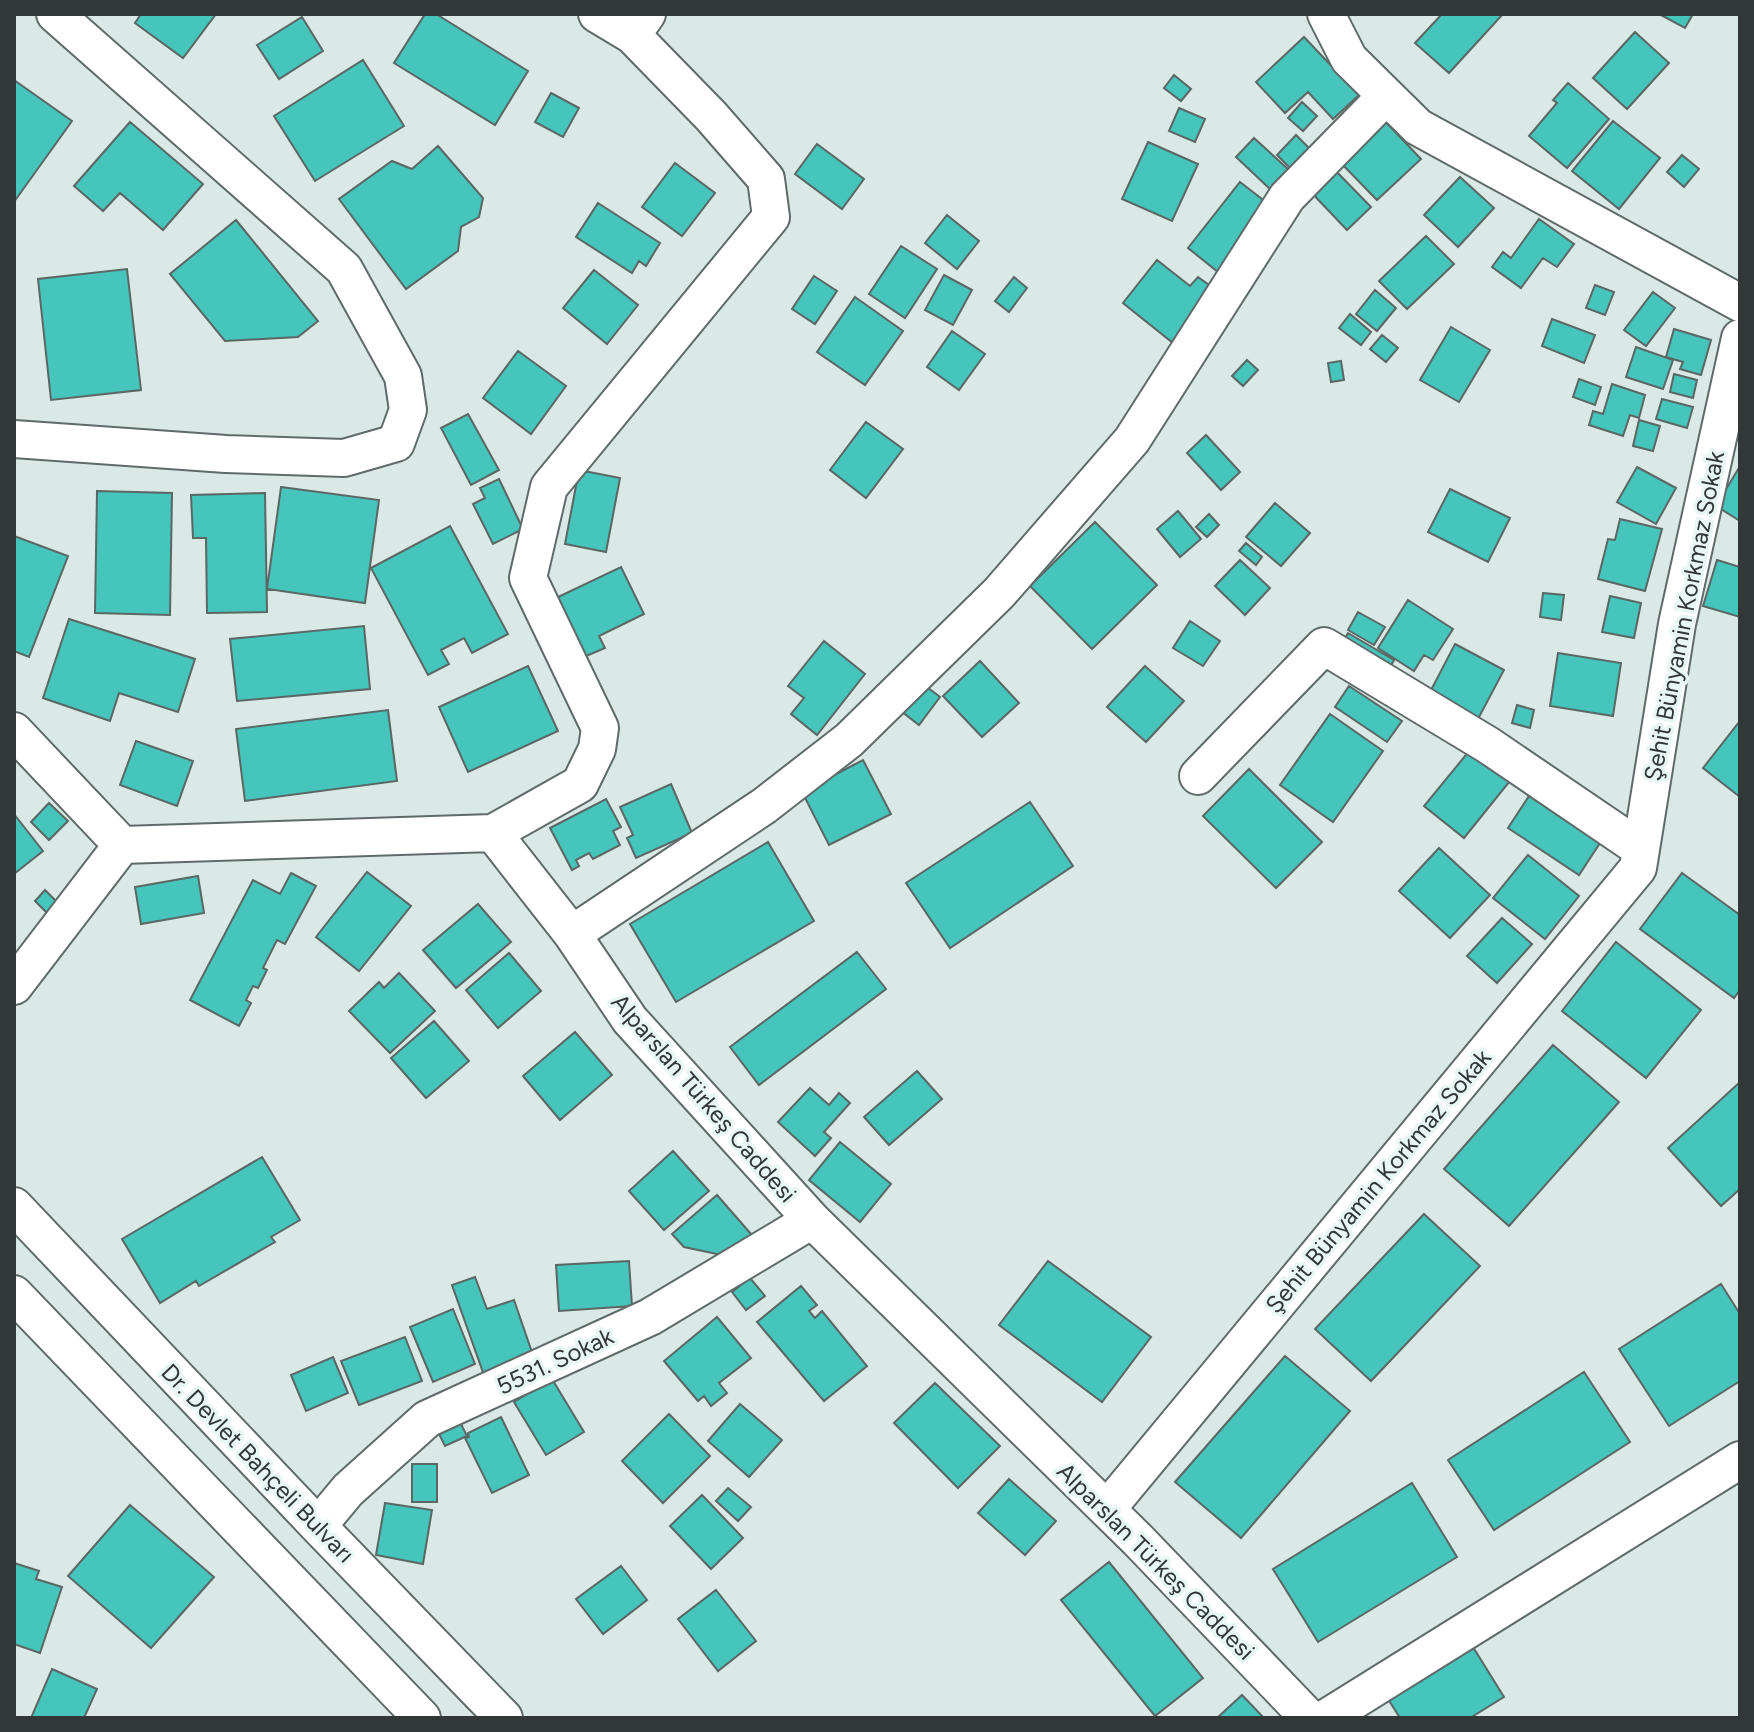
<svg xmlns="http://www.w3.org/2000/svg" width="1754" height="1732" font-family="Figtree,sans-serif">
  <rect width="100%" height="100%" fill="#dae8e6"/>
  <path fill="#45c5bb" stroke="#5b6765" stroke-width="2" d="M141,14H216L183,58L135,23Z
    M425,14H436L528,71L495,125L394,63Z
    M1442,14H1503L1449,73L1415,43Z
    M1659,14H1693L1685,28Z
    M302,17L323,51L279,79L257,45Z
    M1635,32L1669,63L1627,109L1593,78Z
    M1304,37L1359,95L1333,119L1308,92L1285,113L1256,82Z
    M363,60L404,126L315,181L274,116Z
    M1174,75L1191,89L1181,101L1164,88Z
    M14,80L72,121L14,202Z
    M1568,83L1609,119L1567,168L1529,136L1557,103L1553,100Z
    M551,93L579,108L563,137L535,122Z
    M1302,102L1317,116L1303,131L1288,118Z
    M1179,108L1205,119L1195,142L1169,131Z
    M1381,117L1421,159L1377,200L1337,159Z
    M1613,121L1660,158L1619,209L1572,171Z
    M130,122L203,184L163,230L120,193L103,211L74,186Z
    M1296,135L1313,152L1294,172L1277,155Z
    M1254,138L1289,170L1271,190L1236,157Z
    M1148,142L1198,164L1172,221L1122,199Z
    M817,144L864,179L842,209L795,174Z
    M438,146L483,198L479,217L461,227L458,251L406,289L339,199L392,161L412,169Z
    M1682,155L1699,169L1684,187L1667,172Z
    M675,163L715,193L682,236L642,207Z
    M1331,166L1371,207L1347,230L1307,188Z
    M1460,177L1494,208L1458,247L1424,215Z
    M1240,182L1271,206L1218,272L1188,248Z
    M598,203L660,243L646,266L639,261L632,273L576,237Z
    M947,215L979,241L957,269L925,243Z
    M1539,219L1574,244L1557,267L1543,258L1521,288L1492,267L1503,252L1511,258Z
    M236,220L318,321L298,337L225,341L170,274Z
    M1426,236L1454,264L1407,309L1379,281Z
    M901,246L937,269L905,318L869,294Z
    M1157,260L1190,286L1198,277L1216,290L1173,343L1123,303Z
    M127,269L141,390L51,400L38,279Z
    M594,270L638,305L607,344L563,308Z
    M944,275L972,290L953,325L925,310Z
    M814,276L837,291L815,324L792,309Z
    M1014,277L1027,288L1009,312L995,301Z
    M1595,285L1614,292L1605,315L1586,308Z
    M1375,290L1396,308L1377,331L1356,314Z
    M1653,292L1675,308L1646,346L1624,330Z
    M855,297L903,331L865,385L817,352Z
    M1350,314L1371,332L1361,345L1339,328Z
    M1552,319L1595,335L1584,363L1542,346Z
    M1451,327L1490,350L1459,402L1420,380Z
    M1674,329L1711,340L1701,375L1680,369L1683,362L1666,357Z
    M952,331L985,354L959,390L927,367Z
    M1382,335L1398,348L1386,362L1370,349Z
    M1636,347L1673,360L1663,389L1626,377Z
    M518,351L566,386L531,434L483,398Z
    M1247,360L1258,370L1243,386L1232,376Z
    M1341,361L1344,380L1331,382L1328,363Z
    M1674,374L1697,380L1693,398L1670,392Z
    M1579,379L1601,387L1595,405L1573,397Z
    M1612,384L1645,395L1639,418L1630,415L1623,436L1589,425L1593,411L1603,414Z
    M1662,399L1693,407L1687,428L1656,419Z
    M468,414L499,470L471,485L441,428Z
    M1639,420L1660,426L1653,451L1633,446Z
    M866,422L903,449L866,498L830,470Z
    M1206,435L1240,472L1221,490L1187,453Z
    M1740,466V521L1716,506Z
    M1637,467L1676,488L1656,524L1617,502Z
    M579,470L620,478L606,552L565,544Z
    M499,479L523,529L493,544L473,504L485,498L480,488Z
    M281,487L379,500L365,603L267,589Z
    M1450,489L1510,518L1488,562L1428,532Z
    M97,491L172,493L170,615L95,613Z
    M265,493L267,612L207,613L206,538H193L191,495Z
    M1275,503L1310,533L1281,566L1246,537Z
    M1178,511L1201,539L1180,557L1157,529Z
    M1209,514L1219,525L1207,537L1196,527Z
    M1620,519L1662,529L1645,591L1598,579L1608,539L1615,540Z
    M1095,522L1157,585L1092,649L1030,586Z
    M450,526L508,634L472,653L464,638L441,650L449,664L428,675L371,568Z
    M14,536L68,556L29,657L14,651Z
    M1246,543L1262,557L1256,565L1239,551Z
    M1240,560L1270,588L1245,615L1215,586Z
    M1717,560L1740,567V617L1703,606Z
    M621,567L644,614L599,636L605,648L584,657L556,598Z
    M1543,593L1564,595L1561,620L1540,617Z
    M1610,596L1641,603L1634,638L1602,632Z
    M1408,600L1453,629L1433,660L1424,655L1414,671L1378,648Z
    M1358,612L1385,627L1374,645L1348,630Z
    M69,619L195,659L178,712L119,693L110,721L43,698Z
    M1190,621L1220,641L1203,666L1173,648Z
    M364,626L370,689L237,701L230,639Z
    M1348,633L1394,660L1387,673L1340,646Z
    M824,641L865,674L817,735L791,714L804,698L788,686Z
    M1455,644L1504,670L1478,719L1429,694Z
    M1558,653L1621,663L1613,716L1550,706Z
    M980,661L1019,703L982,737L943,696Z
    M528,666L558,731L468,772L439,707Z
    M1145,666L1184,701L1146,742L1107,707Z
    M919,681L940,697L919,725L897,708Z
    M1349,686L1402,721L1387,742L1335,707Z
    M1517,705L1534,710L1530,728L1512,723Z
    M388,710L397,781L245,801L236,729Z
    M1330,714L1383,751L1333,822L1280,785Z
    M1740,721V797L1703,768Z
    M136,741L193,761L177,806L120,785Z
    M1470,750L1510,781L1464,838L1424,806Z
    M863,760L891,814L829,845L802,792Z
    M1249,769L1322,842L1276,888L1203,816Z
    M671,784L692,833L636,858L627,838L633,835L620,807Z
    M1529,796L1600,843L1579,875L1508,828Z
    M606,799L621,827L613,831L620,845L593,859L589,853L576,860L579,866L572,870L550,828Z
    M1030,802L1073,866L950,948L906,883Z
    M49,803L68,821L49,840L31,822Z
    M14,814L43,851L14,874Z
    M768,842L814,921L676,1002L630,924Z
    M1439,848L1490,895L1450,938L1399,891Z
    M1528,855L1579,896L1545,939L1493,898Z
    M367,872L411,906L359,971L316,937Z
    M291,873L316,886L285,944L277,940L263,968L267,970L258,988L253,986L246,1000L251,1003L239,1026L190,1000L253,880L280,894Z
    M1682,873L1740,915V990L1734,998L1640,929Z
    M198,876L204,913L141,924L135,887Z
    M45,890L59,904L49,915L35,901Z
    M478,904L511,942L456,988L423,950Z
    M1502,918L1532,944L1497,983L1467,956Z
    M1616,942L1701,1010L1646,1078L1562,1011Z
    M857,952L886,989L759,1085L730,1047Z
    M509,953L541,991L498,1028L466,990Z
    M399,973L435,1011L390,1053L349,1011L379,982L384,988Z
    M434,1021L469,1061L426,1098L391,1058Z
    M575,1032L612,1075L560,1120L523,1076Z
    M1553,1045L1619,1102L1509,1226L1444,1169Z
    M917,1071L942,1099L889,1145L864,1117Z
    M1740,1082V1189L1721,1206L1668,1148Z
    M810,1088L829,1105L839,1093L850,1103L824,1132L831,1138L815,1156L778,1122Z
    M840,1142L891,1184L860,1222L809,1180Z
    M673,1151L709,1191L664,1230L629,1191Z
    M262,1157L300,1220L271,1237L275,1242L199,1286L196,1281L160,1303L122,1239Z
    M717,1195L751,1234L726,1256L684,1247L672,1234Z
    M1424,1214L1480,1266L1371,1381L1315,1329Z
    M629,1261L632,1306L559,1311L556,1265Z
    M1048,1261L1151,1337L1102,1402L999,1325Z
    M475,1277L487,1309L514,1300L535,1361L485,1378L452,1285Z
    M750,1278L765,1296L746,1310L732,1292Z
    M1721,1284L1740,1314V1381L1669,1426L1619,1349Z
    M801,1286L817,1305L809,1311L815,1318L822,1311L867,1366L824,1401L757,1322Z
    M453,1309L475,1364L433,1382L410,1327Z
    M717,1317L751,1358L719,1383L727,1393L711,1406L704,1396L698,1401L664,1361Z
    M405,1337L422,1381L359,1405L341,1361Z
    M1285,1356L1350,1411L1241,1538L1175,1482Z
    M333,1357L348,1393L306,1411L291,1375Z
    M1584,1372L1630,1442L1494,1530L1448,1460Z
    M552,1379L584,1432L546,1455L514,1402Z
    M935,1383L1000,1446L958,1488L894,1423Z
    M740,1404L782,1440L749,1477L708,1441Z
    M669,1414L710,1456L663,1503L622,1461Z
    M501,1417L529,1475L492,1493L465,1438L469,1437L468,1433Z
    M459,1420L467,1436L445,1446L437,1430Z
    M412,1464H437V1502H412Z
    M1009,1479L1056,1521L1025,1555L978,1513Z
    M1412,1483L1457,1557L1318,1642L1273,1569Z
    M728,1488L751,1507L738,1521L716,1501Z
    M702,1495L743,1538L711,1569L670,1526Z
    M385,1503L432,1510L423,1564L376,1555Z
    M130,1505L214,1577L151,1648L68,1576Z
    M1109,1562L1203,1678L1155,1716L1061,1600Z
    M14,1563L39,1571L36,1579L62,1587L40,1653L14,1644Z
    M621,1566L647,1600L603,1634L576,1599Z
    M716,1590L756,1641L718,1671L678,1619Z
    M1473,1647L1504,1697L1470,1718H1400L1388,1699Z
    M52,1669L97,1689L84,1718H31Z
    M1242,1695L1264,1718H1217Z"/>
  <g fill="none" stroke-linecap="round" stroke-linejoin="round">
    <defs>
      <path id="street" d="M597,14L632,35
        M1326,14L1349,59L1418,127L1740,303
        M14,439L226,454L344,458L396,443L408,410L403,376L344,269L55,14
        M14,731L122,845L493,833L572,934L630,1020L812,1220L1138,1540L1309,1718
        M1198,776L1324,646L1488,745L1641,849
        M493,833L580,784L597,749L600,728L528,578L549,487L771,217L766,179L711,116L632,35L647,14
        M572,934L764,806L849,740L999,593L1132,440L1287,197L1386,96
        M14,986L122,845
        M14,1206L318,1526L504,1718
        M14,1294L422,1718
        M1107,1509L1638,868L1677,624L1740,338
        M318,1526L348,1490L427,1419L650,1317L812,1220
        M1326,1718L1740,1460"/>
    </defs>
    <use href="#street" stroke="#5f6b6a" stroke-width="40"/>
    <use href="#street" stroke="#fff" stroke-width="36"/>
  </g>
  <g text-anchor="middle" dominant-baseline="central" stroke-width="7" stroke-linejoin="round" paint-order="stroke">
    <g font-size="24" fill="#323737" stroke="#e8f6f4">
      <text transform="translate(1684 616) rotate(-79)">Şehit Bünyamin Korkmaz Sokak</text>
      <text transform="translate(704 1098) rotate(49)">Alparslan Türkeş Caddesi</text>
      <text transform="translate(1378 1181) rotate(-50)">Şehit Bünyamin Korkmaz Sokak</text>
      <text transform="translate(555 1361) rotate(-25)">5531. Sokak</text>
      <text transform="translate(258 1463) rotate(46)">Dr. Devlet Bahçeli Bulvarı</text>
      <text transform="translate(1156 1561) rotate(45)">Alparslan Türkeş Caddesi</text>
    </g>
  </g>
  <rect width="1754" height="1732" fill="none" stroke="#323737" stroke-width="32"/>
</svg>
